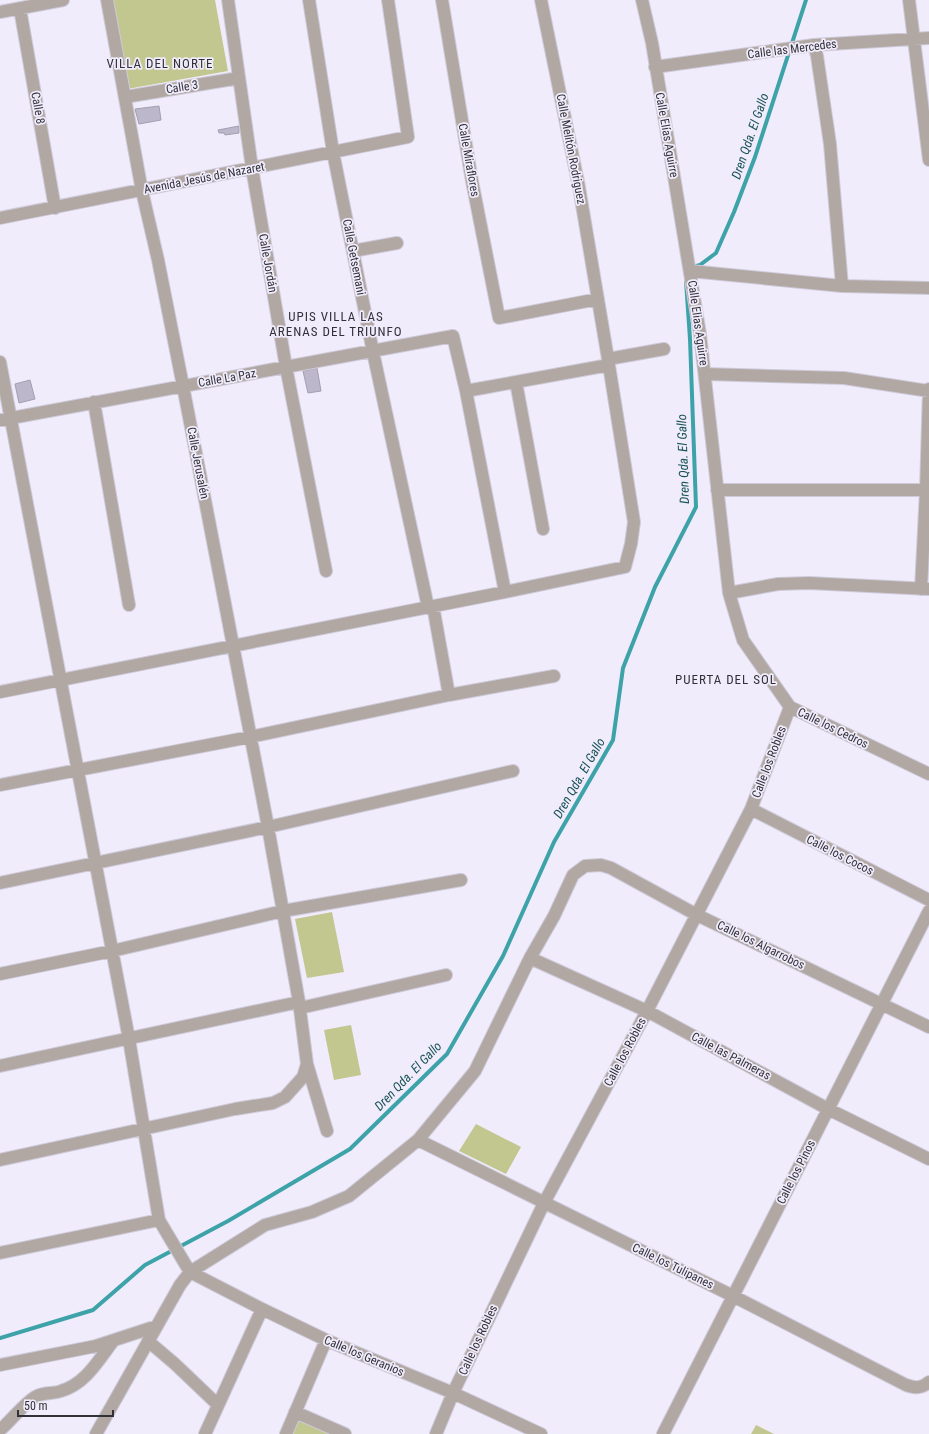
<svg xmlns="http://www.w3.org/2000/svg" width="929" height="1434" font-family="'Roboto Condensed',sans-serif">
  <rect width="100%" height="100%" fill="#f0ecfc"/>
  <path fill="#c2c78f" d="M111,0H215L228,71L127,89Z
    M332,912L344,972L307,978L295,919Z
    M351,1025L361,1075L334,1080L324,1030Z
    M476,1124L521,1147L506,1174L459,1151Z
    M298,1417L338,1434H291Z
    M756,1425L774,1434H751Z"/>
  <g fill="none" stroke-linecap="round" stroke-linejoin="round">
    <path stroke="#3da3a8" stroke-width="4" d="M693,267L700,265L716,253L734,212L755,157L806,0
      M0,1338L93,1310L145,1265L228,1221L350,1149L447,1054L503,956L554,842L613,740L623,668L655,587L696,507L690,339L686,281"/>
  </g>
  <path fill="#bcb7cb" stroke="#a39fb1" d="M159,106L161,120L139,124L135,109Z
    M239,126V133L225,135L224,133H219L218,130Z
    M317,368L321,391L308,393L303,371Z
    M30,380L35,399L19,403L15,384Z"/>
  <g fill="none" stroke-linecap="round" stroke-linejoin="round">
    <defs>
      <path id="minor" d="M107,0L142,191L158,260L183,386L268,827L299,1002L307,1064L327,1131
        M228,0L252,168L286,367L326,571
        M309,0L333,152L373,352L428,607
        M442,0L472,181L499,318L598,299
        M642,0L652,43L700,334L729,593L743,640L790,707L929,774
        M909,0L929,160
        M20,9L55,208
        M0,12L63,0
        M814,45L817,56L830,144L842,286
        M655,67L814,45L929,38
        M125,97L239,78
        M0,218L408,137L388,0
        M353,251L397,243
        M690,271L842,286L929,288
        M608,359L664,349
        M0,362L129,1039L159,1220L190,1272
        M705,374L844,378L929,391
        M516,382L543,529
        M466,391L609,365
        M94,402L129,605
        M0,420L453,336L466,391L505,592
        M717,490H929
        M921,589L926,490L929,389
        M729,593L778,584L809,583L929,589
        M433,606L449,695
        M0,692L505,592L625,567L631,544L634,522L608,359L579,187L541,0
        M0,785L250,737L449,695L554,676
        M751,809L929,900
        M0,883L268,827L513,771
        M530,958L647,1011L828,1109L929,1159
        M0,974L112,951L283,911L461,880
        M300,1008L446,975
        M0,1066L299,1002
        M418,1140L733,1296L906,1385C915,1388 921,1389 929,1382
        M0,1160L235,1109L273,1103L285,1097L303,1077L307,1064
        M0,1253L159,1220
        M190,1272L262,1309L326,1340L453,1393L541,1434
        M148,1341L175,1364L218,1405
        M0,1365L96,1346L157,1326
        M295,1412L345,1434
        M0,1430C10,1422 27,1400 37,1396C45,1392 53,1394 61,1391C86,1384 99,1359 114,1340
        M96,1434L180,1285L190,1272L265,1225L312,1212L349,1196L418,1140L475,1071L530,958L554,916L573,875L585,866L601,865L611,868L697,915L929,1027
        M205,1434L262,1309
        M286,1434L326,1340
        M436,1434L453,1393L544,1203L647,1011L751,809L790,707
        M663,1434L929,911"/>
    </defs>
    <use href="#minor" stroke="#cecad9" stroke-width="14"/>
    <use href="#minor" stroke="#b1a8a3" stroke-width="12"/>
  </g>
  <g text-anchor="middle" dominant-baseline="central" stroke-width="3.5" stroke-linejoin="round" paint-order="stroke">
    <g font-size="12" fill="#323138" stroke="#f0ecfc">
      <text transform="translate(792 49) rotate(-7)">Calle las Mercedes</text>
      <text transform="translate(182 87) rotate(-9)">Calle 3</text>
      <text transform="translate(38 108) rotate(80)">Calle 8</text>
      <text transform="translate(667 135) rotate(80)">Calle Elías Aguirre</text>
      <text transform="translate(571 149) rotate(79)">Calle Melitón Rodriguez</text>
      <text transform="translate(469 160) rotate(80)">Calle Miraflores</text>
      <text transform="translate(204 178) rotate(-11)">Avenida Jesús de Nazaret</text>
      <text transform="translate(354 257) rotate(79)">Calle Getsemani</text>
      <text transform="translate(268 263) rotate(80)">Calle Jordán</text>
      <text transform="translate(698 323) rotate(82)">Calle Elias Aguirre</text>
      <text transform="translate(227 378) rotate(-10)">Calle La Paz</text>
      <text transform="translate(198 463) rotate(79)">Calle Jerusalén</text>
      <text transform="translate(833 728) rotate(26)">Calle los Cedros</text>
      <text transform="translate(769 762) rotate(-69)">Calle los Robles</text>
      <text transform="translate(840 855) rotate(27)">Calle los Cocos</text>
      <text transform="translate(761 945) rotate(26)">Calle los Algarrobos</text>
      <text transform="translate(625 1052) rotate(-62)">Calle los Robles</text>
      <text transform="translate(731 1056) rotate(28)">Calle las Palmeras</text>
      <text transform="translate(796 1172) rotate(-63)">Calle los Pinos</text>
      <text transform="translate(673 1266) rotate(26)">Calle los Tulipanes</text>
      <text transform="translate(478 1340) rotate(-65)">Calle los Robles</text>
      <text transform="translate(364 1356) rotate(23)">Calle los Geranios</text>
    </g>
    <g font-size="13" letter-spacing="1" fill="#323138" stroke="#f0ecfc">
      <text x="160" y="63">VILLA DEL NORTE</text>
      <text x="336" y="316">UPIS VILLA LAS<tspan x="336" dy="15">ARENAS DEL TRIUNFO</tspan></text>
      <text x="726" y="679">PUERTA DEL SOL</text>
    </g>
    <g font-size="13" font-style="italic" fill="#195355" stroke="#f0ecfc">
      <text transform="translate(750 136) rotate(-71)">Dren Qda. El Gallo</text>
      <text transform="translate(683 459) rotate(-92)">Dren Qda. El Gallo</text>
      <text transform="translate(579 778) rotate(-60)">Dren Qda. El Gallo</text>
      <text transform="translate(408 1076) rotate(-46)">Dren Qda. El Gallo</text>
    </g>
  </g>
  <path d="M18 1410v6h95v-6" fill="none" stroke="#323138" stroke-width="2"/>
  <text x="24" y="1410" font-size="12" fill="#323138" stroke="#f0ecfc" stroke-width="3" paint-order="stroke">50 m</text>
</svg>
